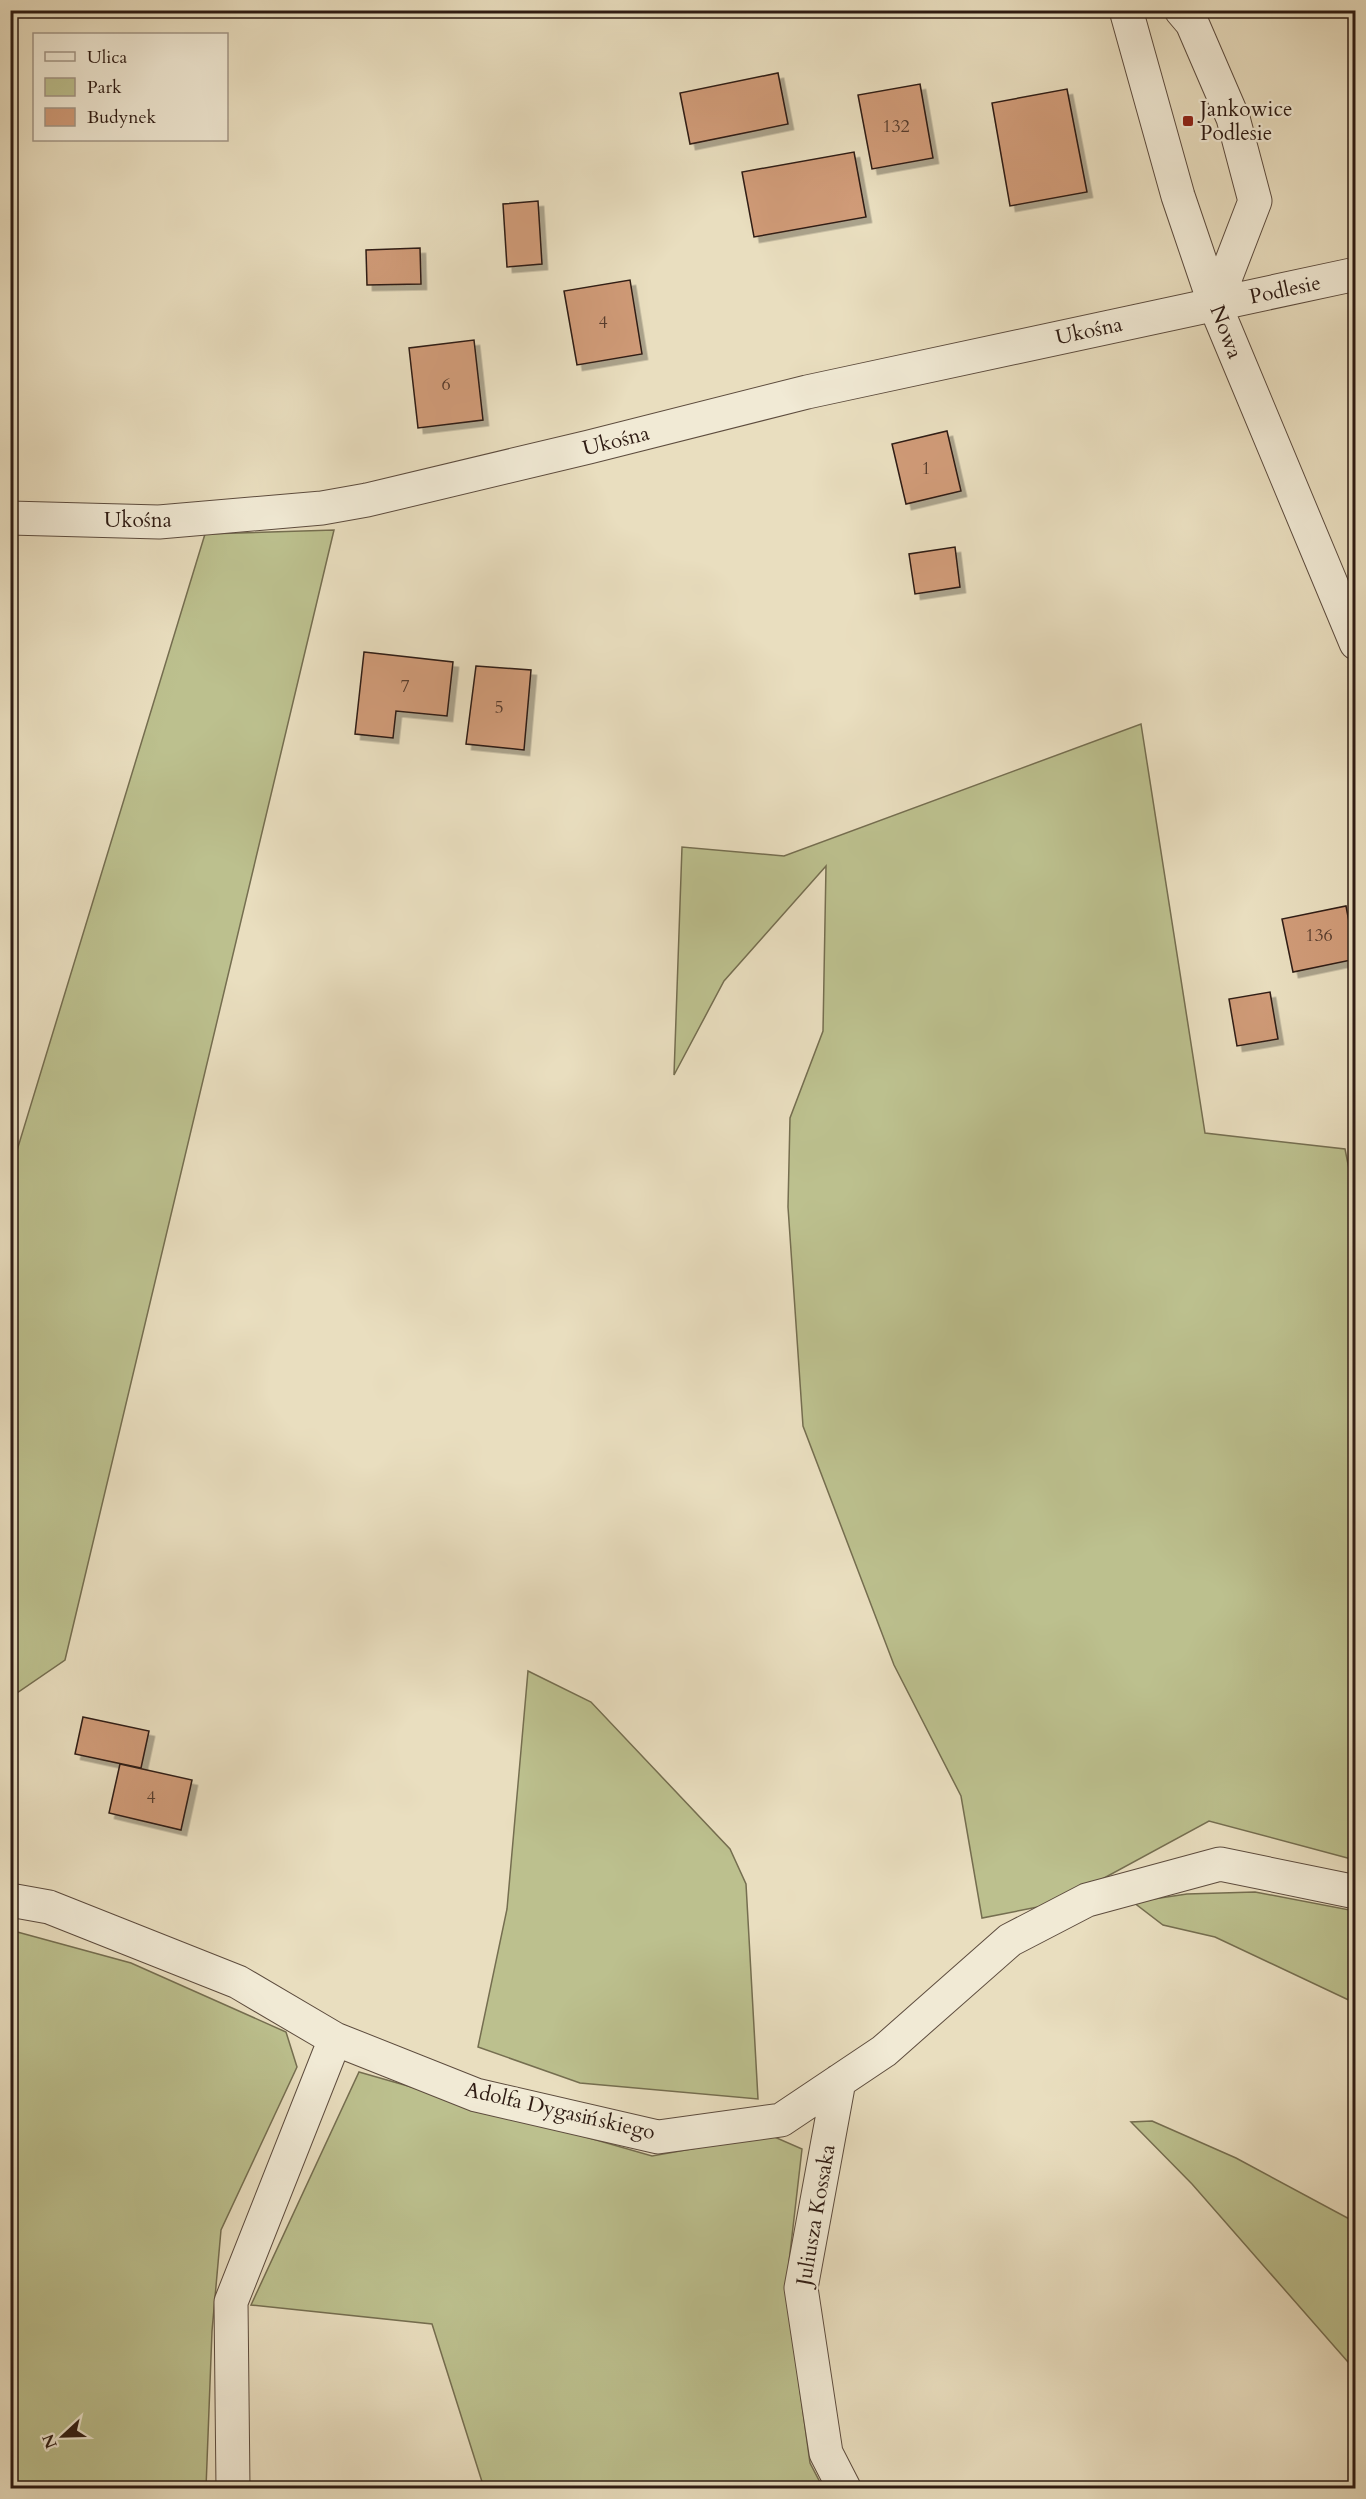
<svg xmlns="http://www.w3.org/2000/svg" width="1366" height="2499" font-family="Cardo,serif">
  <defs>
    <filter id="shadow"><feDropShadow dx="5.5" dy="5.5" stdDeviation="0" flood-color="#0004"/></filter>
  </defs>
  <rect width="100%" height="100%" fill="#e9debf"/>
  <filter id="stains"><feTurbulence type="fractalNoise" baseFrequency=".00333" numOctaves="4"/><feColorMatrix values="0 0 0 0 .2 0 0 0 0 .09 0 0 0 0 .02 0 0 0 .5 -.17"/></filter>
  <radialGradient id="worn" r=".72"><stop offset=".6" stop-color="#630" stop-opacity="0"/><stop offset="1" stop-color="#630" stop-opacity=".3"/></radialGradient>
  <path fill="#bcc08e" stroke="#756e50" stroke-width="1.5" d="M334,530L65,1660L11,1697V1170L205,534Z
    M1141,724L1205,1133L1345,1149L1356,1204L1355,1860L1209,1821L1058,1903L982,1918L961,1796L894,1665L803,1426L788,1207L790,1118L823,1031L826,866L724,981L674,1075L682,847L784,856Z
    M528,1671L591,1702L730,1849L746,1884L758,2099L580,2083L478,2047L507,1909Z
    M1255,1892L1355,1911V2003L1215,1937L1163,1925L1133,1902L1187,1894Z
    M10,1930L131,1963L286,2032L297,2067L221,2230L212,2331L206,2488H11Z
    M359,2072L652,2156L770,2135L802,2149L786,2288L810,2463L823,2488H484L432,2324L251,2305Z
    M1152,2121L1236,2158L1355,2222V2370L1192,2184L1131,2122Z"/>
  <path fill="#d09b78" stroke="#2e1b13" stroke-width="1.5" filter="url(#shadow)" d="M778,73L788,124L690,144L680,93Z
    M920,84L933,158L872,169L858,95Z
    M1067,89L1087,192L1010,206L992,103Z
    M854,152L866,217L754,237L742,172Z
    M538,201L542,264L507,267L503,204Z
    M420,248L421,284L367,285L366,250Z
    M630,280L642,354L577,365L564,291Z
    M474,340L483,420L418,428L409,348Z
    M947,431L961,491L906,504L892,444Z
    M955,547L960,587L915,594L909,554Z
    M364,652L453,662L447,716L396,711L393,738L355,734Z
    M476,666L531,670L524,750L466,744Z
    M1346,906L1356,959L1293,972L1282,919Z
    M1270,992L1278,1039L1237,1046L1229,999Z
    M83,1717L149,1731L141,1768L75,1754Z
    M120,1764L192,1780L181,1830L109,1813Z"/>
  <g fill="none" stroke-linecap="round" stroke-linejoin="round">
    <defs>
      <path id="minor" d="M1126,10L1178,196L1215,305L1356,643
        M1181,10L1192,23L1233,118L1255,201L1215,305
        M10,518L159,522L322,508L367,500L589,447L807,392L1356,274
        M10,1900L49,1907L238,1982L335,2039L476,2095L658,2137L781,2120L884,2051L1010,1940L1087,1900L1220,1864L1356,1892
        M839,2081L801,2288L826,2453L844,2488
        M233,2488L231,2302L335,2039"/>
    </defs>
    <use href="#minor" stroke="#5d4c3e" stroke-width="35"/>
    <use href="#minor" stroke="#f1ead5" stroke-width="33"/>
  </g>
  <rect fill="#8f2418" stroke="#f1ead5" stroke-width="2" x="1182" y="115" width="12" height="12" rx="3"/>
  <g text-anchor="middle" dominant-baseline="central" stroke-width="4.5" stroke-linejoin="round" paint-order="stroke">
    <g font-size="18" fill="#563b2c">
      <text x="896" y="126">132</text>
      <text x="603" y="322">4</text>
      <text x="446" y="384">6</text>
      <text x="926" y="468">1</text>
      <text x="405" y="686">7</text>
      <text x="499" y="707">5</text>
      <text x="1319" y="935">136</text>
      <text x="151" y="1797">4</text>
    </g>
    <g font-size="21" fill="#2e1b13" stroke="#f1ead5" text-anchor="start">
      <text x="1200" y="109">Jankowice<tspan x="1200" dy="24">Podlesie</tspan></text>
    </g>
    <g font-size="21" fill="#2e1b13" stroke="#f1ead5">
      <text transform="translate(1285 290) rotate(-12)">Podlesie</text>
      <text transform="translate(1089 331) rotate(-12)">Ukośna</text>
      <text transform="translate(1226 332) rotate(69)">Nowa</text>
      <text transform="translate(616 441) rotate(-14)">Ukośna</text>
      <text x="138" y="520">Ukośna</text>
      <text transform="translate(560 2111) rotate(13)">Adolfa Dygasińskiego</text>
      <text transform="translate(816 2215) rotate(-80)">Juliusza Kossaka</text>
    </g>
  </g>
  <rect width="1366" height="2499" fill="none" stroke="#e9debf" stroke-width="36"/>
  <rect x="12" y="12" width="1342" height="2475" fill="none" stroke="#2e1b13" stroke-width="3"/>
  <rect x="18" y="18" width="1330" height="2463" fill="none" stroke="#2e1b13" stroke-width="1.5"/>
  <rect x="33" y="33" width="195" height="108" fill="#f1ead5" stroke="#a39787" stroke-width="1.5"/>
  <rect x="45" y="52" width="30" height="9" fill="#f1ead5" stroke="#a39787" stroke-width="1.5"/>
  <text x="87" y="63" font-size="18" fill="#2e1b13">Ulica</text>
  <rect x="45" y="78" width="30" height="18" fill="#bcc08e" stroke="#a39787" stroke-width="1.5"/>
  <text x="87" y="93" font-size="18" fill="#2e1b13">Park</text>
  <rect x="45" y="108" width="30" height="18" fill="#d09b78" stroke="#a39787" stroke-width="1.5"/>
  <text x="87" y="123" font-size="18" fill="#2e1b13">Budynek</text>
  <g transform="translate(63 2436) rotate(248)" stroke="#f1ead5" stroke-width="4.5" paint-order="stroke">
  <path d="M0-4.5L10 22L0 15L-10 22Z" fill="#2e1b13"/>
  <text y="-9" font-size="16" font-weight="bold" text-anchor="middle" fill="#2e1b13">N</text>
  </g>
  <rect width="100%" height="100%" filter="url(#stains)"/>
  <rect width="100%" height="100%" fill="url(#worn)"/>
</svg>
